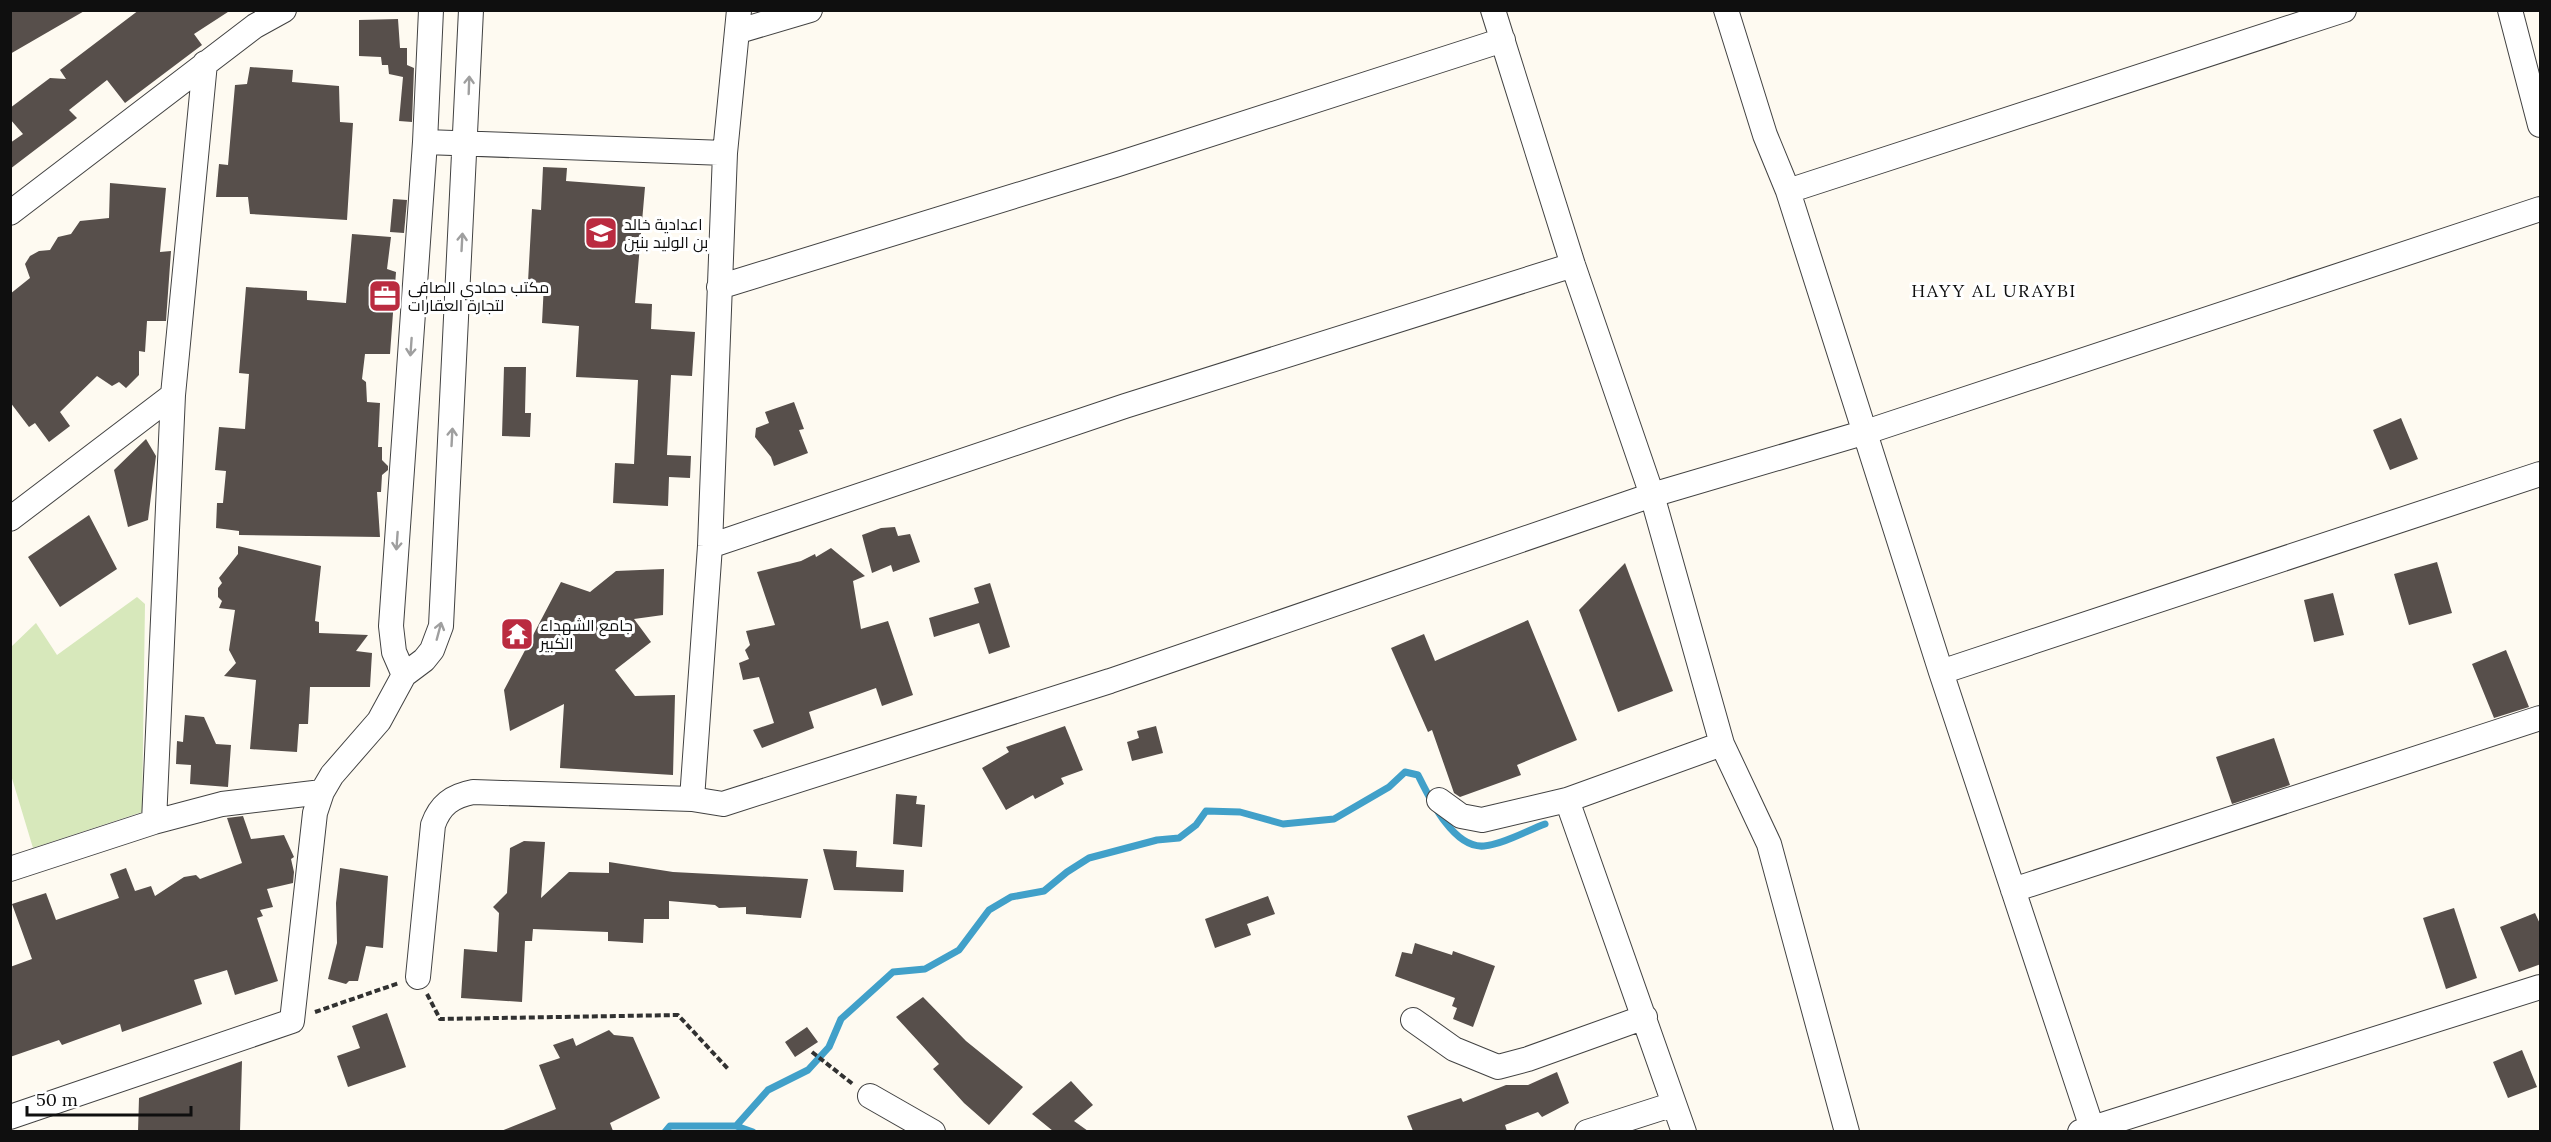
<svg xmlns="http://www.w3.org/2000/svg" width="2551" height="1142" font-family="Lora,Cairo,serif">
  <rect width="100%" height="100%" fill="#fefaf1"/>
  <path fill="#d7e8bb" d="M137,597L145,604L142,812L33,848L11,775V647L36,623L57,655Z"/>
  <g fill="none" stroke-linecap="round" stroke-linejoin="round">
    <path stroke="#41a0c9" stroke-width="7" d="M736,1126L768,1090L808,1070L829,1047L841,1019L893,972L925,969L959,950L989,910L1011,897L1044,891L1067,872L1089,858L1157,840L1179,838L1196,825L1206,811L1240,812L1283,824L1334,819L1389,787L1405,772L1418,775C1429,797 1453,849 1484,846C1504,844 1526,831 1545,824
      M665,1132L670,1126H736L753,1132"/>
  </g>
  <path fill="#574f4b" d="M10,10H86L10,54Z
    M139,10H231L194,34L202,45L125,103L107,80L69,110L77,118L10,169V143L23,134L10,119V108L50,78L66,79L60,70Z
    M398,19L400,48H407V65L414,68L412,122L399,121L403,77L389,74L388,65H382L381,57L359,56V20Z
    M250,67L293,70L292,82L339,86L340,122L353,123L347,220L250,214L248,197H216L219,164L228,165L235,85L247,84Z
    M543,167L567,168L566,181L645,187L635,303L652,304L651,329L695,332L692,376L671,375L667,455L691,456L690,478L669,477L668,506L613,503L615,463L634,464L638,380L576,377L579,326L542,323L544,283L528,282L532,209L541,210Z
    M110,183L166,188L160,252L171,251L166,321H147L145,352L139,351V375L126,388L119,382L112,386L97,376L60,412L70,426L49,442L35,423L29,427L10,402V294L30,278L25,264L30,256L39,251L50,250L58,237L71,234L80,221L109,218Z
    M393,199L407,200L404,233L390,232Z
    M352,234L391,237L387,269L396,272L390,354H365L362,379L366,382L367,402L380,403L378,447H382V460L388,466V470L382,475L381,492H377L380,537L239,535V531L216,528L217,503H223L226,471L215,470L219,427L245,429L249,374L239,373L246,287L307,291V300L346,303Z
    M504,367H526L525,413H531L530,437L502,436Z
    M794,402L804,429L799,430L808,453L774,466L771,457L755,437L756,428L769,423L765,412Z
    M2401,418L2418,459L2390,470L2373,430Z
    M146,439L156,456L148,520L128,527L114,470Z
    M89,515L117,569L60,607L28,557Z
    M895,527L898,536L910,534L920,562L893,572L891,565L872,573L862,535L881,528Z
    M238,546L321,566L315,621L319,622V633L368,635L356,651L372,653L370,687H310L308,724H299L297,752L250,749L256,680L224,676L236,663L229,650L235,610L219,608L222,601L218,597V588L222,583L219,578L238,554Z
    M831,548L865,576L853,581L861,629L888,621L913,695L882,706L876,688L809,712L814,728L762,748L753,730L774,723L759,677L743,680L739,663L749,659L745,650L750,645L746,631L775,625L757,572L801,561L815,554L816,557Z
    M2437,562L2452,613L2409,625L2394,574Z
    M1625,563L1673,691L1618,712L1579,610Z
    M664,569L663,615L634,619L651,642L615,670L635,696L675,695L673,775L560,768L564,704L510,731L504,690L561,582L590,592L616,571Z
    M990,583L1010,647L989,654L979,623L934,637L929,618L979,603L974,588Z
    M2333,593L2344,635L2314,642L2304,600Z
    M1528,620L1577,740L1517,765L1521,775L1460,797L1454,793L1432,730L1428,732L1391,648L1424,634L1435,661Z
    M2506,650L2529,707L2494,718L2472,664Z
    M185,715L204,717L216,744L231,745L228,787L190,784L191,765L176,764L177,741L183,742Z
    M1065,726L1083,770L1061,778L1064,784L1035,799L1033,795L1006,810L982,768L1009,752L1006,747Z
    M1156,726L1163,753L1132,761L1127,742L1139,738L1137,731Z
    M2274,738L2290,785L2232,804L2216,757Z
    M896,794L917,796L916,804L925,805L922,847L893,844Z
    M243,816L251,839L284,835L294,857L291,859L294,872L293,883L267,889L273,907L260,910L263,916L257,918L278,981L235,995L227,970L194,980L202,1004L122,1032L120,1024L62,1045L59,1040L10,1057V967L32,959L12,904L46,893L56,920L119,898L110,874L126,868L135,891L151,886L155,896L184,877L196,875L200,879L242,863L227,818Z
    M524,841L545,842L541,898L569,872L609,873V862L673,872L808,879L801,918L746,914V907L719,908L715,905L669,901V919H644L643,943L608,941V932L533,929L532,941H525L522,1002L461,998L464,949L497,952L499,913L493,907L507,893L510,848Z
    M823,849L857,851L856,867L904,870L903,892L834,890Z
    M340,868L388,876L383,948L366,946L358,981H349L346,984L328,979L337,943L336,903Z
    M1268,896L1275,914L1247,924L1251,935L1215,948L1205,919Z
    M2454,908L2477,978L2446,989L2423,918Z
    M2535,913L2541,926V964L2519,972L2500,927Z
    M1415,943L1452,955L1453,951L1495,966L1473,1027L1453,1019L1457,1008L1452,1006L1455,998L1395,976L1402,952L1412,954Z
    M923,997L966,1041L1023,1087L989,1125L964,1103L933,1069L939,1064L896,1017Z
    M387,1013L406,1067L348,1087L337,1056L360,1048L352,1026Z
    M807,1027L818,1042L795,1057L785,1042Z
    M609,1030L614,1035L633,1037L660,1098L610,1123L613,1131H501L556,1109L539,1065L560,1058L553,1045L573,1038L576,1046Z
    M2522,1050L2537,1087L2508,1098L2493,1062Z
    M242,1061L240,1131H138L139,1098Z
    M1557,1072L1569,1103L1542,1117L1538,1112L1505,1125L1507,1131H1413L1407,1116L1461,1098L1463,1102L1506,1085H1528Z
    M1071,1081L1093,1105L1074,1121L1088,1131H1053L1032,1114Z"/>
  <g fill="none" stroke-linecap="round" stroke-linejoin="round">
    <defs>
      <path id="minor" d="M1493,10L1573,265L1652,495L1722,744L1769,844L1847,1132
        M1726,10L1765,135L1788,191L1941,672L2092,1128
        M2510,10L2540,125
        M739,31L810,10
        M425,142L725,153
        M1788,191L2344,10
        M10,213L255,26L284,10
        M719,287L1115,165L1503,40
        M10,519L173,395
        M710,546L1125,406L1573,265
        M1941,672L2540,474
        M404,675L394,652L391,626L425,142L431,10
        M692,799L710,546L725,153L739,10
        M1439,800L1461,816L1482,820L1567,800L1722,744
        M1567,800L1684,1132
        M154,822L173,395L205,63
        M10,869L154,822L222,804L322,792
        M2013,890L2540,718
        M418,977L433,825C440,805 452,796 473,792L692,799L723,804L1110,681L1652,495L1866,432L2540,209
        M1413,1020L1454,1049L1498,1067L1528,1059L1645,1017
        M870,1096L933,1132
        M10,1117L292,1021L315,813L322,792L332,775L379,721L404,675L424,660L432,650L441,626L471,10
        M1587,1132L1674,1104
        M2080,1132L2540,987"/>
    </defs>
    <use href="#minor" stroke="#424242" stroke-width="26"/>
    <path stroke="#313131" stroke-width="4" stroke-dasharray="6 3" stroke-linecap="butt" d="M427,994L440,1019L678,1015L729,1070
      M315,1012L399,983
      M812,1052L854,1085"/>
    <use href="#minor" stroke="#fff" stroke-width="24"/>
  </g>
  <defs><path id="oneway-shaft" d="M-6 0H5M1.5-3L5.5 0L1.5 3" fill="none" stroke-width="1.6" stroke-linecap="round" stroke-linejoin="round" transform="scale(1.5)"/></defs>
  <g stroke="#9f9f9f">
    <use href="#oneway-shaft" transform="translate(469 85) rotate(-88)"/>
    <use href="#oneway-shaft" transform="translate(462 242) rotate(-87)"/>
    <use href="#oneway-shaft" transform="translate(411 347) rotate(94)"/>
    <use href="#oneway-shaft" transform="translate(452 437) rotate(-87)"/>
    <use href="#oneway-shaft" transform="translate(397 541) rotate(94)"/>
    <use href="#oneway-shaft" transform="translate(439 631) rotate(-75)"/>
  </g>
  <defs>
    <symbol id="school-square" viewBox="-11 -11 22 22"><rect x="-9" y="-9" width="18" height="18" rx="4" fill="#ba2b40" stroke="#fff"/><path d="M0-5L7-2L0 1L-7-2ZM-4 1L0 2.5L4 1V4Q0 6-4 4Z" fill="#fff"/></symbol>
    <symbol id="office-square" viewBox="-11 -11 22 22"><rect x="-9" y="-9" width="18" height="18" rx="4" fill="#ba2b40" stroke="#fff"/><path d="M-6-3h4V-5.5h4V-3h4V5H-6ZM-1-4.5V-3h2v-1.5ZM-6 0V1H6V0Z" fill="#fff"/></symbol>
    <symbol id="temple-square" viewBox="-11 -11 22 22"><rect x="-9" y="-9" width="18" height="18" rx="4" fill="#ba2b40" stroke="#fff"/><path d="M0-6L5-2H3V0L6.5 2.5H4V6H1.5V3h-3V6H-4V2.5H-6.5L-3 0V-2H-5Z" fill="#fff"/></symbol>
  </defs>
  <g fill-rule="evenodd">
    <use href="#school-square" x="582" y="214" width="38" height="38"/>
    <use href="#office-square" x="366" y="277" width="38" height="38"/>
    <use href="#temple-square" x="498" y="615" width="38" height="38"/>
  </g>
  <g text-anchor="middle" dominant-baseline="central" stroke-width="6" stroke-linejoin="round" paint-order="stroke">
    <g font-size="16" fill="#0f0f0f" stroke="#fff" text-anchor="start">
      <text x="624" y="224">اعدادية خالد<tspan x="624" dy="18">بن الوليد بنين</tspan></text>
      <text x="408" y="287">مكتب حمادي الصافي<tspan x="408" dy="18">لتجارة العقارات</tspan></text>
      <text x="540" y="625">جامع الشهداء<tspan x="540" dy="18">الكبير</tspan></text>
    </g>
    <g font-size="18" letter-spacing="1.5" fill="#0f0f0f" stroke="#fff">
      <text x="1994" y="290">HAYY AL URAYBI</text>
    </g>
  </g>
  <rect width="2551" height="1142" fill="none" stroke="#0f0f0f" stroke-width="24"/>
  <path d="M27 1106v9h164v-9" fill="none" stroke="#0f0f0f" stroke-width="3"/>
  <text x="36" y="1106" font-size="18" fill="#0f0f0f" stroke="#ffffff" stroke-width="4.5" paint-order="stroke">50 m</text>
</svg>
